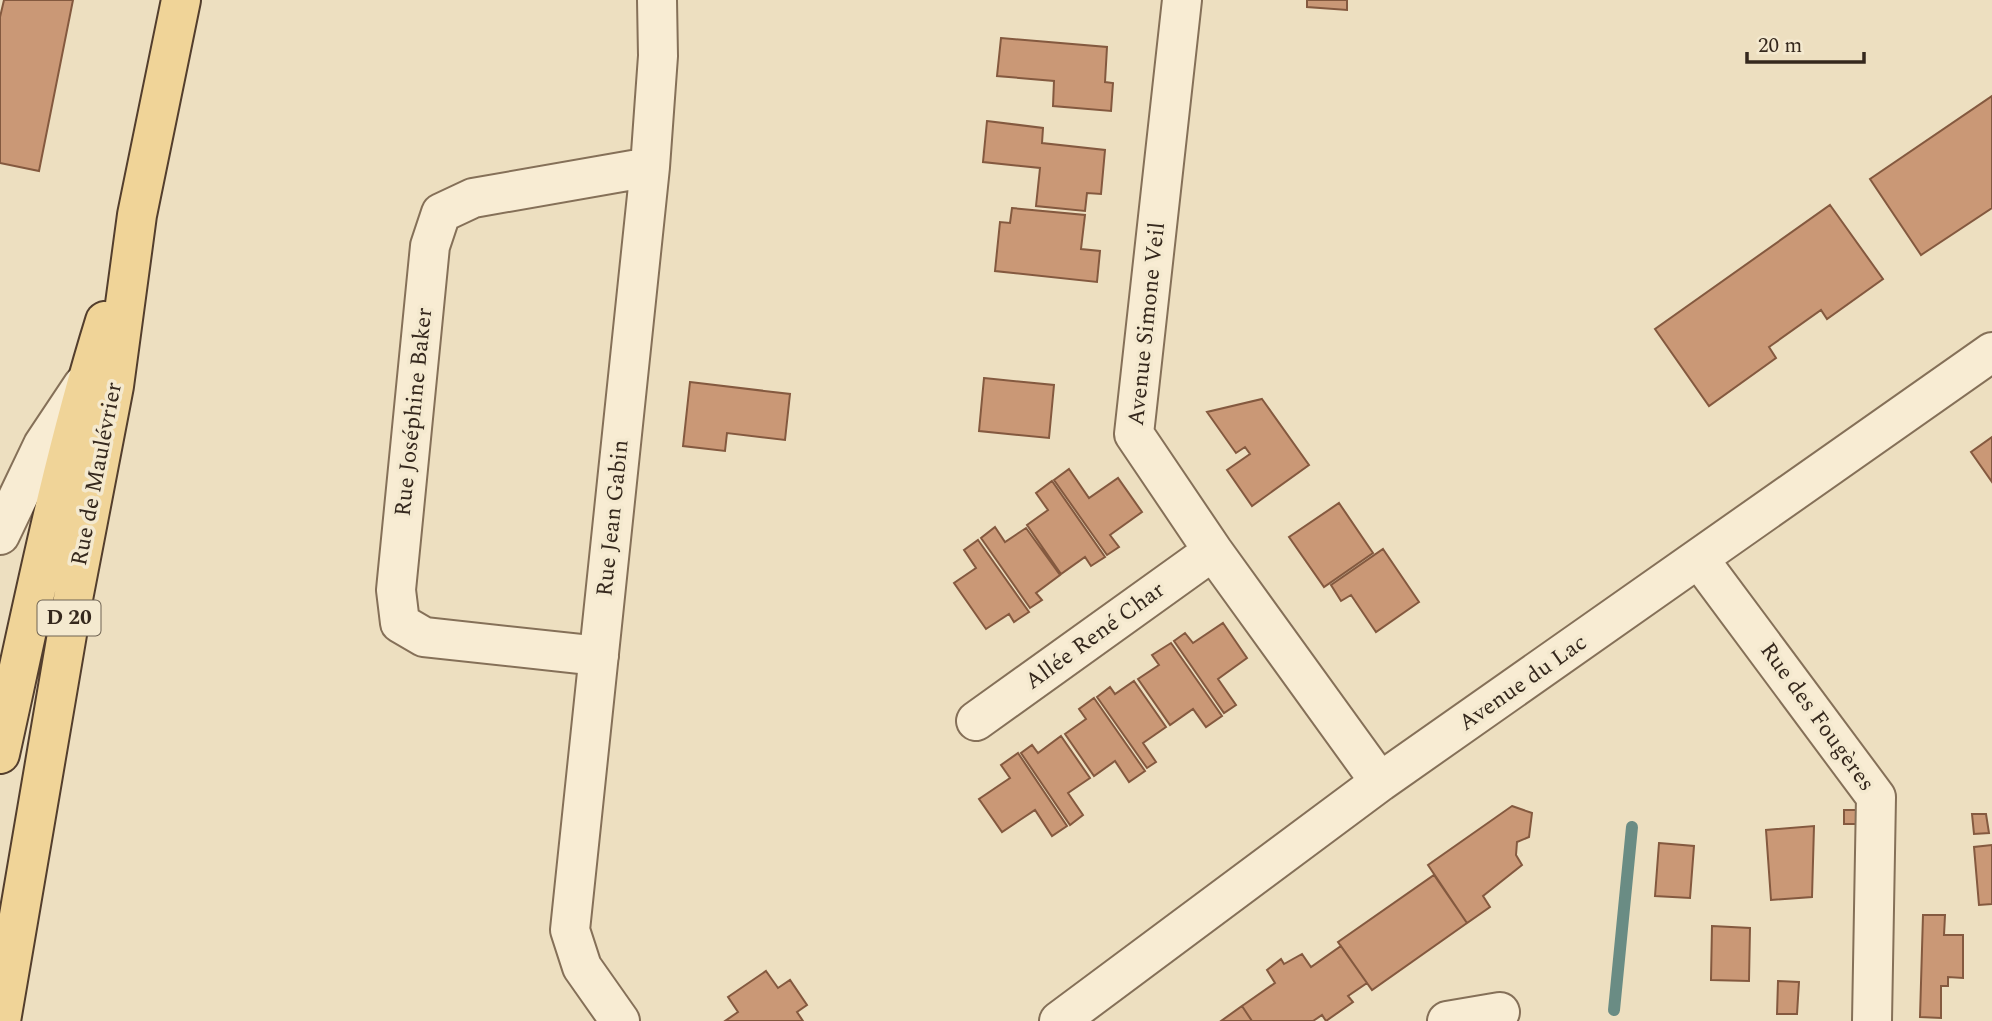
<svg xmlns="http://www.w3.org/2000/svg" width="1992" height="1021" font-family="Spectral,serif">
  <rect width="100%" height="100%" fill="#eddfc0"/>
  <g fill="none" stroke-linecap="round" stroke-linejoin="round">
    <path stroke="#6a8c84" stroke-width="12" d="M1614,1010L1632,827"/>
  </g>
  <path fill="#ca9876" stroke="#84593f" stroke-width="2" d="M4,0H73L39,171L0,163V17Z
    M1307,0H1347V10L1307,7Z
    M1001,38L1107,47L1105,82L1113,83L1111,111L1053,106L1054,81L997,76Z
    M1992,96V208L1921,255L1870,179Z
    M987,121L1043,128L1042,143L1105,150L1101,194L1087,193L1085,211L1036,206L1040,168L983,162Z
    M1830,205L1883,279L1827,319L1821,310L1769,347L1776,358L1709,406L1655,329Z
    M1012,208L1085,215L1081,249L1100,251L1097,282L995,271L1000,222L1010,223Z
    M984,378L1054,385L1049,438L979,431Z
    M690,382L790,394L785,440L727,433L725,451L683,446Z
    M1262,399L1309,465L1252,506L1227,470L1250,454L1245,447L1236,453L1207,412Z
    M1992,437V482L1971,452Z
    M1069,469L1089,498L1118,478L1142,512L1110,535L1119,547L1107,555L1054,480Z
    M1052,481L1105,557L1091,566L1085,557L1061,574L1027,525L1048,510L1036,493Z
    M1339,503L1373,553L1324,587L1289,537Z
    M995,527L1005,542L1026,528L1060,575L1036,593L1042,600L1030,608L981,538Z
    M978,540L1029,612L1014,622L1009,614L986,629L954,583L976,568L964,550Z
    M1383,549L1419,602L1376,632L1351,595L1341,601L1331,585Z
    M1223,623L1247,658L1218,679L1236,705L1224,713L1174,641L1185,633L1193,643Z
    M1171,643L1222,716L1206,727L1193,709L1170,725L1138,679L1159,665L1152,655Z
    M1134,681L1166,727L1143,743L1156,762L1147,768L1097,697L1110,687L1115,694Z
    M1094,698L1145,771L1129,782L1115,761L1094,776L1065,734L1086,719L1079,709Z
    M1061,736L1090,778L1068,793L1083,815L1070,825L1021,753L1032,745L1038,753Z
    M1018,753L1067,826L1052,836L1035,810L1002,832L979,799L1010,778L1001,765Z
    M1512,806L1532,813L1529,837L1517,842L1516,855L1522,865L1483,896L1490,907L1467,923L1428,865Z
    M1844,810H1858L1857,824H1844Z
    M1972,814H1986L1989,833L1974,834Z
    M1814,826L1812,897L1771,900L1766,830Z
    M1659,843L1694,846L1690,898L1655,896Z
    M1992,845V904L1979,905L1974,847Z
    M1434,875L1467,923L1372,990L1338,942Z
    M1923,915H1945L1944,935H1963V978L1948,977V986H1941V1018L1920,1017Z
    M1712,926L1750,928L1749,981L1711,980Z
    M1341,946L1367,983L1348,996L1353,1002L1326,1021L1322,1015L1313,1021H1252L1242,1006L1275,983L1267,970L1281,959L1284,964L1302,954L1311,967Z
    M766,971L778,988L790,980L807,1005L797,1012L803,1021H725L738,1012L728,997Z
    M1778,981L1799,982L1797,1014H1777Z
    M1242,1006L1252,1021H1221Z"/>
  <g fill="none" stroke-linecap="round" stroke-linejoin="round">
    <defs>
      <path id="minor" d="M1182,0L1134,434L1213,551L1380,782
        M0,535L43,445L83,385
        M1699,559L1876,797L1872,1021
        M599,656L424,637L400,623L396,590L430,246L441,213L473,198L650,167
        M976,721L1213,551
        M620,1021L582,967L570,930L650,167L658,56L657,0
        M1059,1021L1380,782L1992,352
        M1447,1021L1500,1012"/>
      <path id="major" d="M0,754C32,609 61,463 105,321
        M1,1021L73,599L114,386L137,215L181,0"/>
    </defs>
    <use href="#minor" stroke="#857058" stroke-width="42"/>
    <use href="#major" stroke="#533e2d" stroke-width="42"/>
    <use href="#minor" stroke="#f8ecd3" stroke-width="38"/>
    <use href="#major" stroke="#f0d498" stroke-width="38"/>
  </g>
  <g text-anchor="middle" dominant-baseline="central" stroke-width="7" stroke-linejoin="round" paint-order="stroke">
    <rect fill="#f4e9cf" stroke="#6e6252" stroke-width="2" x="37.5" y="600.5" width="63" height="35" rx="5"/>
    <g font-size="21" font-weight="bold" fill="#35281d">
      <text x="69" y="618">D 20</text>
    </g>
    <g font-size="23" fill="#35281d" stroke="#f4e9cf">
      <text transform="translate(1147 324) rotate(-84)">Avenue Simone Veil</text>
      <text transform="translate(414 412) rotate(-84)">Rue Joséphine Baker</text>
      <text transform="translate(97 474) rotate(-79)">Rue de Maulévrier</text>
      <text transform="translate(613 518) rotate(-84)">Rue Jean Gabin</text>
      <text transform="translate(1095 636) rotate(-36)">Allée René Char</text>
      <text transform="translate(1523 683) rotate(-35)">Avenue du Lac</text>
      <text transform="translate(1817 717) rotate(54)">Rue des Fougères</text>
    </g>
  </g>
  <path d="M1747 52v10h117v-10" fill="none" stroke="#35281d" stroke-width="3.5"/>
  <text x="1758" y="52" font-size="21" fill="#35281d" stroke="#f4e9cf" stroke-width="5" paint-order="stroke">20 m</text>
</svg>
